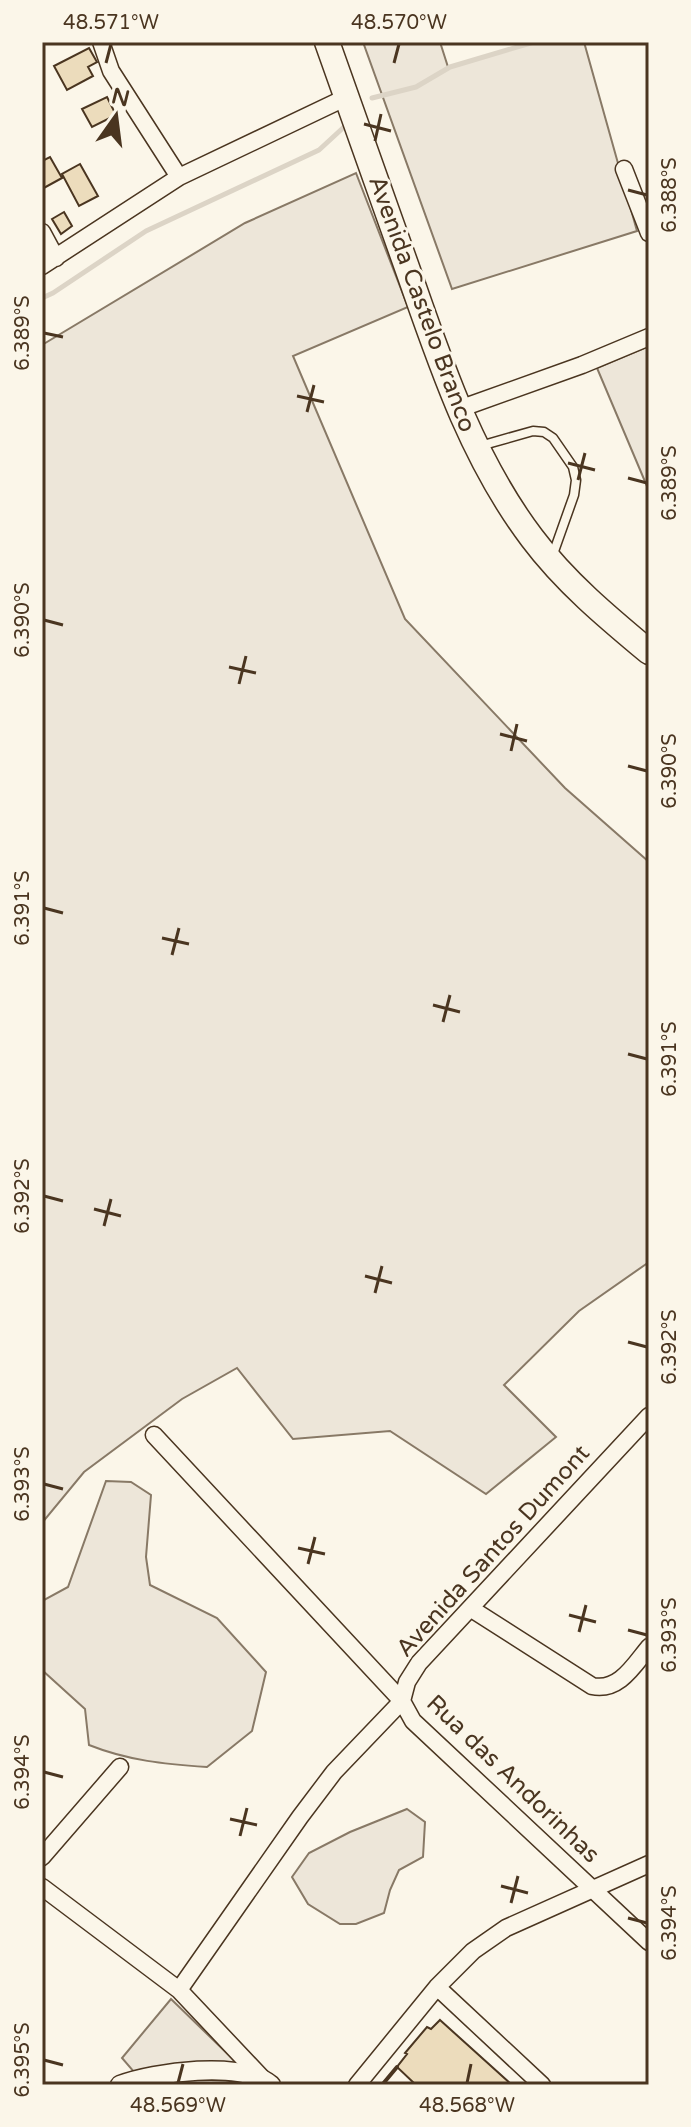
<svg xmlns="http://www.w3.org/2000/svg" width="691" height="2127" font-family="'Varela Round',sans-serif">
  <rect width="100%" height="100%" fill="#fbf6e9"/>
  <path fill="#ede6d9" stroke="#887966" stroke-width="2" d="M363,42H440L448,67L534,42H584L637,231L452,289Z
    M356,173L408,307L293,356L405,619L565,788L649,862V1262L579,1311L504,1385L556,1437L486,1494L390,1431L293,1439L237,1368L182,1399L84,1472L42,1523V345L245,223Z
    M649,346V491L597,368Z
    M106,1481L131,1482L151,1495L146,1557L150,1585L217,1618L266,1672L252,1731L207,1767C165,1764 129,1761 89,1745L85,1709L42,1670V1601L68,1587Z
    M407,1809L425,1822L423,1857L399,1870L390,1890L384,1913L356,1924H340L308,1904L292,1877L309,1853L350,1832Z
    M171,1999L237,2063C202,2061 169,2063 134,2072L122,2058Z"/>
  <g fill="none" stroke-linecap="round" stroke-linejoin="round">
    <path stroke="#dcd4c6" stroke-width="5" d="M372,98L416,87L450,67L534,42
      M42,298L53,293L146,231L319,150L344,127"/>
  </g>
  <path fill="#ecdcbc" stroke="#4a3520" stroke-width="2" d="M89,48L97,62L88,67L93,76L67,90L54,66Z
    M107,97L116,115L92,127L82,109Z
    M50,157L62,178L42,189V161Z
    M80,164L98,196L79,206L62,174Z
    M64,212L72,226L61,234L52,219Z
    M440,2020L512,2085H416L397,2067L407,2054L405,2053L427,2027L431,2029Z"/>
  <g fill="none" stroke-linecap="round" stroke-linejoin="round">
    <defs>
      <path id="service" d="M480,446L533,431L544,432L553,438L573,467L576,480L574,495L552,557"/>
      <path id="minor" d="M101,42L111,71L179,177
        M624,169L649,233
        M42,232L56,258
        M42,266L179,177L347,97
        M459,409L582,365L649,337
        M154,1435L402,1701L413,1721L649,1942
        M470,1608L592,1686C619,1692 634,1665 649,1647
        M42,1857L120,1767
        M42,1887L179,1990L263,2079
        M437,1987L542,2085
        M179,1990L300,1817L334,1772L402,1701L407,1682L419,1663L649,1416
        M357,2085L437,1987L473,1951L506,1928L649,1864"/>
      <path id="tertiary" d="M120,2085C154,2072 242,2060 271,2085"/>
      <path id="primary" d="M327,42C355,120 382,198 410,276C442,368 473,460 532,538C565,582 607,617 649,652"/>
    </defs>
    <use href="#service" stroke="#4a3520" stroke-width="11"/>
    <use href="#minor" stroke="#4a3520" stroke-width="19"/>
    <use href="#tertiary" stroke="#4a3520" stroke-width="21"/>
    <use href="#primary" stroke="#4a3520" stroke-width="27"/>
    <use href="#service" stroke="#fbf6e9" stroke-width="8"/>
    <use href="#minor" stroke="#fbf6e9" stroke-width="16"/>
    <use href="#tertiary" stroke="#fbf6e9" stroke-width="18"/>
    <use href="#primary" stroke="#fbf6e9" stroke-width="24"/>
    <path stroke="#4a3520" stroke-width="4" d="M382,2085L397,2067"/>
  </g>
  <path fill="none" stroke="#4a3520" stroke-width="3" d="M106,63L111,44M394,63L399,44M364,124L391,131M375,141L381,114M628,190L647,195M44,333L63,337M297,396L324,402M307,412L314,385M568,463L595,470M628,478L647,483M578,480L585,453M44,620L63,625M229,667L256,673M239,684L246,656M500,734L527,741M511,751L517,724M628,766L647,771M44,908L63,913M162,938L189,944M172,955L179,928M433,1005L460,1012M443,1022L450,995M628,1054L647,1059M44,1196L63,1201M94,1209L121,1216M104,1226L111,1199M365,1276L392,1283M375,1293L382,1266M628,1342L647,1347M44,1484L63,1489M298,1548L325,1554M308,1564L315,1537M569,1615L596,1622M628,1630L647,1635M579,1632L586,1605M44,1772L63,1777M230,1819L257,1825M240,1836L247,1808M501,1886L528,1893M511,1903L518,1876M628,1918L647,1923M44,2060L63,2065M178,2083L183,2064M467,2083L471,2064"/>
  <g text-anchor="middle" dominant-baseline="central" stroke-width="6" stroke-linejoin="round" paint-order="stroke">
    <g font-size="24" fill="#4a3520" stroke="#fbf6e9">
      <text transform="translate(422 304) rotate(70)">Avenida Castelo Branco</text>
      <text transform="translate(493 1551) rotate(-48)">Avenida Santos Dumont</text>
      <text transform="translate(513 1779) rotate(44)">Rua das Andorinhas</text>
    </g>
  </g>
  <rect width="691" height="2127" fill="none" stroke="#fbf6e9" stroke-width="88"/>
  <g transform="translate(116 116) rotate(14)" stroke="#fbf6e9" stroke-width="6" paint-order="stroke">
  <path d="M0-6L14 30L0 20L-14 30Z" fill="#4a3520"/>
  <text y="-12" font-size="22" font-weight="bold" text-anchor="middle" fill="#4a3520">N</text>
  </g>
  <rect x="44" y="44" width="603" height="2039" fill="none" stroke="#4a3520" stroke-width="3"/>
  <g font-size="20" text-anchor="middle" fill="#4a3520">
    <text x="111" y="29">48.571°W</text>
    <text x="399" y="29">48.570°W</text>
    <text transform="translate(669 195) rotate(-90)" y="7">6.388°S</text>
    <text transform="translate(22 333) rotate(-90)" y="7">6.389°S</text>
    <text transform="translate(669 483) rotate(-90)" y="7">6.389°S</text>
    <text transform="translate(22 620) rotate(-90)" y="7">6.390°S</text>
    <text transform="translate(669 771) rotate(-90)" y="7">6.390°S</text>
    <text transform="translate(22 908) rotate(-90)" y="7">6.391°S</text>
    <text transform="translate(669 1059) rotate(-90)" y="7">6.391°S</text>
    <text transform="translate(22 1196) rotate(-90)" y="7">6.392°S</text>
    <text transform="translate(669 1347) rotate(-90)" y="7">6.392°S</text>
    <text transform="translate(22 1484) rotate(-90)" y="7">6.393°S</text>
    <text transform="translate(669 1635) rotate(-90)" y="7">6.393°S</text>
    <text transform="translate(22 1772) rotate(-90)" y="7">6.394°S</text>
    <text transform="translate(669 1923) rotate(-90)" y="7">6.394°S</text>
    <text transform="translate(22 2060) rotate(-90)" y="7">6.395°S</text>
    <text x="178" y="2112">48.569°W</text>
    <text x="467" y="2112">48.568°W</text>
  </g>
</svg>
